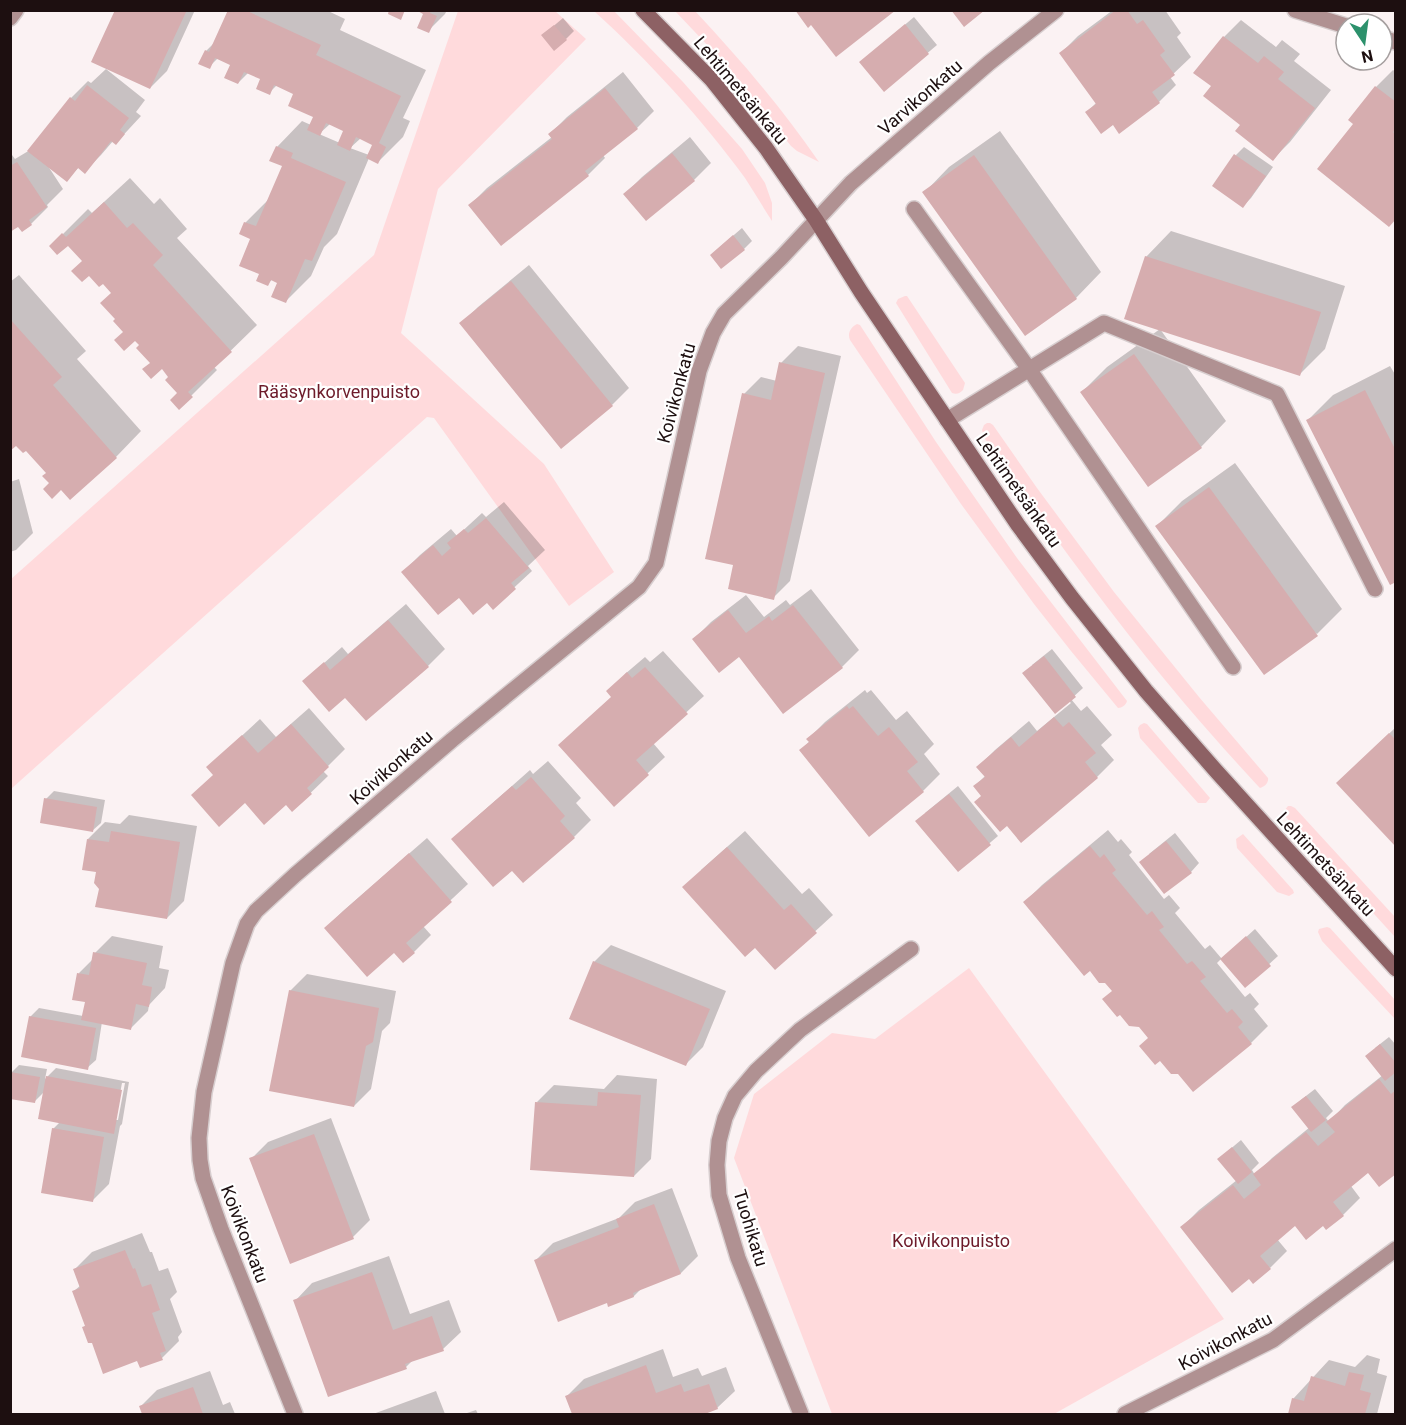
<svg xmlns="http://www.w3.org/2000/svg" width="1406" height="1425" font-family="Roboto,sans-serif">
  <rect width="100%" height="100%" fill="#fbf2f3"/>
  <path fill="#ffdadc" d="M458,11H555L586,39L438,189L401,333L544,464L614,572L569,606L434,418L427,417L11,789L10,580L374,255Z
    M594,11H614L683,82L742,149L765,183L772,203V221C763,207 754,192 745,178C703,120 647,59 594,11Z
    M675,11H695C739,58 782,108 819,162L797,151L791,146L730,69Z
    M905,296H907L965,383L963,390C960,393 957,395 952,393L896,303L898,299Z
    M857,324L860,325L936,442L1017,558L1127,701C1126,705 1122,708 1118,708L1071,651L1034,604L961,504L850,340C847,333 851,327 857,324Z
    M987,423H990L993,425L1037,488L1114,592L1199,697L1268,778C1269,783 1264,787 1260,788L1258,786C1233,759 1209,732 1185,704C1114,620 1049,530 985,439L982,430L984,425Z
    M1144,723L1147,724L1210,798L1206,803H1198L1140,738L1138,728L1140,725Z
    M1288,806H1291L1295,808L1395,917V937L1284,815V811Z
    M1243,834L1293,890L1294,893L1289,896L1277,892L1237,848L1236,839Z
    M1327,927L1330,928L1395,1000V1019L1322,941L1318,932L1319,929Z
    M969,968L1224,1319L1054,1414H832L734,1158L754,1094L832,1033L875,1039Z"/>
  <path fill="#0003" fill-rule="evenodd" d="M116,10H195L167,71L150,88Z
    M230,10H326L345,19L340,30L426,70L403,118L410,121L403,137L378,162L369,158L337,234L324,247L311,276L286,301L279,282L273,279L267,284L261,274L252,238L245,223L269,199L284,166L277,147L302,121L311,125L315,116L295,94L277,85L269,93L262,78L249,72L238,83L232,64L218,58L209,67L206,51L216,41ZM330,124L345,131L340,143L319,134ZM361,138L374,144L369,155L350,148Z
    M420,10H447L445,14L428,31L425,13Z
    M1113,10H1165L1181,33L1177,37L1191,57L1170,77L1176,85L1159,102L1119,132L1113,123L1087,112L1097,102L1061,53L1078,36Z
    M914,17L937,45L884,90L861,62Z
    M563,18L574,31L566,39L543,35Z
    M1241,20L1276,47L1282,40L1300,54L1294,61L1331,90L1290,142L1273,159L1213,86L1195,72L1224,37Z
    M106,69L145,100L136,112L141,116L116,143L113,141L101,155L84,172L79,167L67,180L48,166L63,189L47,205L48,207L31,224L19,225L10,231V156L12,155L15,159L30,150L71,98L88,81L91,83Z
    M1393,70L1396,72V218L1356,124L1376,87Z
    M623,72L654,111L637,128L603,155L605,158L588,175L470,205L487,188L552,137L550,134L567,117Z
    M1000,131L1101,272L1076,298L1026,334L924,193L949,167Z
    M690,137L711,163L694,180L625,194L642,177Z
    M1244,147L1273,167L1251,198L1243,206L1236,155Z
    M130,178L154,204L160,198L187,229L177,238L257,325L214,367L217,370L179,408L178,393L170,377L162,367L151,362L141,345L135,339L124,332L117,319L113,292L68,243L51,246L88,209L92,213Z
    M742,228L752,241L744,249L720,247Z
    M1171,231L1345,286L1325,349L1300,374L1146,257Z
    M529,265L629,388L612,405L461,324L478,307Z
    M19,275L86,351L77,359L141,431L116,457L70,498L62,488L51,483L47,473L10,411V282Z
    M1160,329L1226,421L1201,447L1149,485L1082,392L1107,367Z
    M798,346L841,356L790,581L773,598L735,564L744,394L761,377L777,381L781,363Z
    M1390,366L1396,376V581L1308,420L1333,395Z
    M1235,463L1342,609L1317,634L1157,526L1182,501Z
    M19,479L33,533L16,550L10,552V482Z
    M504,502L545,550L528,566L532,571L493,607L487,601L459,596L403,572L420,555L451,529L457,536L482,513L486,517Z
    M811,589L859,650L842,667L740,655L694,639L711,622L746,595L764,617L786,600L790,605Z
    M406,604L445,649L428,666L346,695L304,681L342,647L348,654Z
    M1052,649L1083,688L1071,699L1081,711L1087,706L1112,735L1101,745L1114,760L1097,777L1021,841L975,786L986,775L978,767L995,750L1029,721L1037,731L1071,703L1032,665Z
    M663,651L704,696L653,743L665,757L614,805L613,696L625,674L645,657L650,662Z
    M865,690L867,693L871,690L896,720L907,711L934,744L924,754L940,774L923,791L801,750L810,741L808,739L825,722Z
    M309,708L345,749L323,771L328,776L293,810L287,803L245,801L208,767L260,719L276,737Z
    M1396,727V845L1338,783Z
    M548,761L581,798L576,803L591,820L574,837L523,881L471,822L530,770L533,774Z
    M958,786L998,836L958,870L925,813Z
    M54,791L105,800L101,823L92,831L46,799Z
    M129,815L197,826L184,901L167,918L100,889L97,871L88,839L105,822L120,824Z
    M1108,830L1118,842L1121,839L1132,852L1129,855L1164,899L1169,895L1180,908L1175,913L1205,949L1210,945L1222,959L1255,929L1278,956L1245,986L1221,959L1217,963L1245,997L1250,993L1259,1004L1254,1009L1268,1026L1251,1043L1149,1037L1113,990L1025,902L1042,885Z
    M745,831L802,894L809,888L833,915L775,968L755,946L701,870Z
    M1175,833L1199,863L1191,872L1164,892L1149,854Z
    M427,838L468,884L423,926L431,935L414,952L394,951L326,928L343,911Z
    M112,936L163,946L159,968L169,970L165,988L149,1005L148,1011L131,1028L102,1022L96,1060L87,1068L30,1017L39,1008L83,1016L87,1001L79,973L94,958L95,953Z
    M611,945L726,991L703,1047L686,1064L594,962Z
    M307,974L396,991L390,1023L382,1031L371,1089L354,1106L290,991Z
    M1389,1037L1396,1045V1172L1368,1171L1351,1186L1360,1198L1343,1215L1326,1228L1323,1224H1295L1277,1239L1287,1251L1270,1268L1182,1227L1199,1210L1237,1180L1228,1151L1241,1140L1259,1163L1252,1170L1255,1175L1272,1158L1310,1127L1293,1107L1302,1099L1315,1089L1333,1111L1326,1118L1329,1122L1345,1105L1383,1075L1375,1048Z
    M19,1065L47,1069L45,1079L56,1068L129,1082L122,1124L120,1126L109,1184L92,1201L53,1129L60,1122L45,1091L34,1102L11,1073ZM122,1083H125L118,1120H115Z
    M617,1075L657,1079L651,1159L634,1176L537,1102L554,1085L604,1089Z
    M331,1118L370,1220L353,1237L251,1159L268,1142Z
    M672,1188L698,1256L681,1273L642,1288L634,1296L608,1301L536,1260L553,1243L619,1218L635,1202Z
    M142,1233L150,1252H152L159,1271L168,1268L177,1292L170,1299L182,1332L178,1337L179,1341L162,1358L138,1359L93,1341L84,1327L86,1325L74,1291L81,1285L75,1269L92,1252Z
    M389,1256L410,1314L449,1300L461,1332L443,1349L413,1360L406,1367L295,1301L312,1283Z
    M663,1349L673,1377L698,1368L702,1376L726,1367L735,1391L717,1408L700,1414H574L567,1396L584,1379Z
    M1367,1355L1380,1359L1377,1373L1387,1376L1377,1414H1289L1293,1399L1329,1360L1355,1367Z
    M210,1371L223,1405L230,1402L235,1414H143L140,1407L157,1390Z
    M436,1391L445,1414H373Z
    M476,1410L478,1414H464Z"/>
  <path fill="#d6adaf" d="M115,10H187L150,89L91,62Z
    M228,10H245L321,45L316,55L401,96L379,143L386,147L378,164L366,158L372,145L356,137L350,151L337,145L343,131L326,123L320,136L307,130L313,117L288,106L293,94L274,85L270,95L256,89L260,79L244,72L238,84L224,78L230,65L215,58L210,69L198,64L205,50L209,52Z
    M389,10H405L401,20L388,14Z
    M416,10H431L430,13L437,16L429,33L417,28L423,14Z
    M795,10H896L836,57L811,25L808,28Z
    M951,10H985L964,27Z
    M1116,10H1127L1137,24L1143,20L1165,51L1160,55L1175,75L1152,92L1160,103L1119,134L1113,125L1101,134L1085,112L1096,104L1059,53Z
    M905,24L929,54L884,92L859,62Z
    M554,25L567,40L554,51L541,35Z
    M1223,36L1258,63L1264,56L1284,72L1278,79L1315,108L1273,161L1235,131L1240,125L1203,96L1211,86L1193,73Z
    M87,85L129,118L120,130L125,134L116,145L111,141L85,174L78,168L67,182L27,151L70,97L75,101Z
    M1375,86L1396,102V129L1393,132L1396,135V219L1389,227L1317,169L1353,124L1348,120Z
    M605,88L638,129L585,171L589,176L501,246L468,205L552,139L548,134Z
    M276,146L293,153L291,158L346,182L312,261L305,259L286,303L271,297L277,283L271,280L268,286L256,281L259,274L239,266L250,239L239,234L244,222L256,226L282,166L269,161Z
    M672,153L695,181L646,221L623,194Z
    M1234,154L1266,176L1243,208L1212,186Z
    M974,155L1077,299L1025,336L922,192Z
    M17,162L47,207L29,220L32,225L22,232L18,227L10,232V166Z
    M104,202L127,228L133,223L163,255L153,265L232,352L188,392L193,397L179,410L170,400L177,393L165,380L168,377L162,369L151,379L142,369L150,363L136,348L139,345L135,341L124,351L114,340L123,332L113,321L115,319L100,303L111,293L103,284L99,287L89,276L82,282L71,271L82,261L68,246L57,255L49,246L62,233L66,237Z
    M733,235L745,250L721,269L710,255Z
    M1145,256L1321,312L1300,376L1124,319Z
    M511,281L613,406L561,449L459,323Z
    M10,319L62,377L53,385L117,458L70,500L61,490L52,499L43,489L49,483L42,476L46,473L26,451L23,453L16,446L10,451Z
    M1134,354L1202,448L1148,487L1080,392Z
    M779,362L825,373L774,600L728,589L733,565L705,559L742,393L771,400Z
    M1365,390L1396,451V582L1390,585L1306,420Z
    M1209,487L1318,636L1264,675L1155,526Z
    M486,518L529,568L511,583L516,589L493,610L487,603L473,615L459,598L438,615L401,572L433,545L442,556L451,548L447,543L464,529L468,533Z
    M793,605L843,668L783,714L739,657L719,673L692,639L728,610L746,633L769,616L772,621Z
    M388,620L429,667L366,721L345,698L329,712L302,681L324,662L330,670Z
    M1044,656L1076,697L1055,714L1022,673Z
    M645,667L688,714L636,760L649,775L614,807L558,745L611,697L606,691L627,672L632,678Z
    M847,706L849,709L853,706L878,736L889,727L918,762L907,771L924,792L869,837L799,750L809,742L806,739Z
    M1054,717L1063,727L1069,722L1096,753L1085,762L1098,778L1021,843L1007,826L1000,832L974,802L981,796L973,786L985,777L976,767L1011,737L1019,747Z
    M291,724L329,767L307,788L312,794L292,812L286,805L264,825L245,803L219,827L191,795L213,775L206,767L242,735L258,753Z
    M1389,733L1396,740V847L1336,783Z
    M531,777L565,816L560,821L575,838L523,883L512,871L493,887L451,839L512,786L516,790Z
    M949,794L991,845L958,872L915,821Z
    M44,798L97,807L93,832L40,823Z
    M111,831L180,842L167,919L95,907L99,889L94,883L96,872L82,870L87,839L109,842Z
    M1166,841L1192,873L1164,894L1139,862Z
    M1090,846L1100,858L1104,854L1116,870L1112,873L1147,915L1152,911L1164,927L1159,930L1187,964L1192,961L1206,977L1200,981L1227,1013L1232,1009L1243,1022L1238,1027L1252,1044L1193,1092L1178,1074H1171L1160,1061L1155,1065L1139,1046L1148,1038L1139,1027L1129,1026L1120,1015L1117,1017L1102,999L1112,991L1105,983H1099L1090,971L1084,976L1023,902Z
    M727,847L784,910L791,904L817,933L775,970L755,948L745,957L682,887Z
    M409,853L452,902L406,943L415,953L403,963L394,953L367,977L324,928Z
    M1246,936L1271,966L1245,988L1220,959Z
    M93,952L147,963L142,985L152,987L149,1007L136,1004L131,1030L81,1020L85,1002L72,1000L77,973L89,975Z
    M593,961L710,1009L686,1066L569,1019Z
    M289,990L379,1008L373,1042L366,1046L354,1107L269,1091Z
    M29,1016L96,1028L88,1070L21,1057Z
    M1380,1044L1396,1063V1072L1385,1081L1365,1056Z
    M10,1072L40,1077L35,1103L10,1099Z
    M46,1076L122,1090L114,1134L38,1119Z
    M1379,1079L1391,1094L1396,1090V1174L1379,1187L1368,1173L1333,1202L1344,1216L1326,1230L1323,1226L1306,1240L1295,1226L1260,1256L1271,1269L1253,1284L1249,1279L1232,1293L1180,1227L1233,1185L1244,1199L1261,1185L1253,1174L1306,1132L1318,1146L1335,1132L1326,1122Z
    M598,1092L641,1095L634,1177L530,1170L535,1102L597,1106Z
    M1306,1096L1326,1120L1311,1132L1291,1107Z
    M52,1128L104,1137L93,1202L41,1193Z
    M314,1134L354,1239L290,1264L249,1158Z
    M1232,1147L1252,1172L1238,1184L1217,1159Z
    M654,1204L681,1274L633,1293L634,1297L608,1307L607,1303L558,1322L534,1260L619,1227L616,1219Z
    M125,1250L133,1269L135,1268L142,1287L151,1284L160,1310L152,1313L166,1351L160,1353L163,1360L140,1368L137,1361L103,1374L92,1343H88L82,1327L85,1326L72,1291L80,1288L73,1269Z
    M372,1272L393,1330L432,1316L444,1351L405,1364L407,1369L328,1397L293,1300Z
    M646,1365L656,1393L681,1384L684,1392L709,1384L718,1409L705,1414H572L565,1396Z
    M1349,1372L1364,1375L1360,1390L1371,1393L1365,1414H1288L1292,1398L1304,1401L1311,1376L1345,1386Z
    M193,1387L203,1414H142L139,1406Z"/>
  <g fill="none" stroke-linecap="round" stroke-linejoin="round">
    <defs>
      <path id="lane" d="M914,209L1029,369L1233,667
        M947,420L1104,323L1277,394L1375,589"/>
      <path id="street" d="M1295,10L1346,26
        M10,18L16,10
        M1382,38L1396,42
        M295,1414L221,1229L203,1178L200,1160L199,1138L204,1092L233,963L247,924L256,911L295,875L452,740L639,587L656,563L699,371L713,333L724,314L781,258L851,183L989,63L1056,10
        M801,1414L738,1258L719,1195L717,1165L719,1141L725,1118L735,1096L756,1071L800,1030L911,949
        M1125,1414L1273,1340L1396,1249"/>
      <path id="secondary" d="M643,10L712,80L766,148L816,220L861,292L1018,525L1072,598L1146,691L1217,772L1396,969"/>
    </defs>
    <use href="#lane" stroke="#d7cecf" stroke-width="18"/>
    <use href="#street" stroke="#d7cecf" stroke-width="18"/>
    <use href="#secondary" stroke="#d7cecf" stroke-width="18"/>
    <use href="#lane" stroke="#b09192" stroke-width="15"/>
    <use href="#street" stroke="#b09192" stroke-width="15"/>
    <use href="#secondary" stroke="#8d6164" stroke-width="15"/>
  </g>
  <g text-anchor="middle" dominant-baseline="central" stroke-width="4.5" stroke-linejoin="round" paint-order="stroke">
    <g font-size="18" fill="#1d0f10" stroke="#fff">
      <text transform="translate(741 90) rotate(50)">Lehtimetsänkatu</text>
      <text transform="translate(920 97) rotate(-41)">Varvikonkatu</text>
      <text transform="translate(676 393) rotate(-75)">Koivikonkatu</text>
      <text transform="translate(1019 490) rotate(55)">Lehtimetsänkatu</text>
      <text transform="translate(391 767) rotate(-41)">Koivikonkatu</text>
      <text transform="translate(1326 864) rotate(47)">Lehtimetsänkatu</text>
      <text transform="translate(751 1228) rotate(73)">Tuohikatu</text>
      <text transform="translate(245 1234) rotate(69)">Koivikonkatu</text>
      <text transform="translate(1225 1341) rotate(-28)">Koivikonkatu</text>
    </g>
    <g font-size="18" fill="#6d1b2a" stroke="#fff">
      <text x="339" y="391">Rääsynkorvenpuisto</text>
      <text x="951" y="1240">Koivikonpuisto</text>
    </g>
  </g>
  <rect width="1406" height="1425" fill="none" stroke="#1d0f10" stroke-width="24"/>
  <g transform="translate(1364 42) rotate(167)"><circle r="28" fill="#ffffff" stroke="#a59f9f" stroke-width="1.5"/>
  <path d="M0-4.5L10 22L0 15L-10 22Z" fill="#2c916c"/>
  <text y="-9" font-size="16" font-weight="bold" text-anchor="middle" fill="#1d0f10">N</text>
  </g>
</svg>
